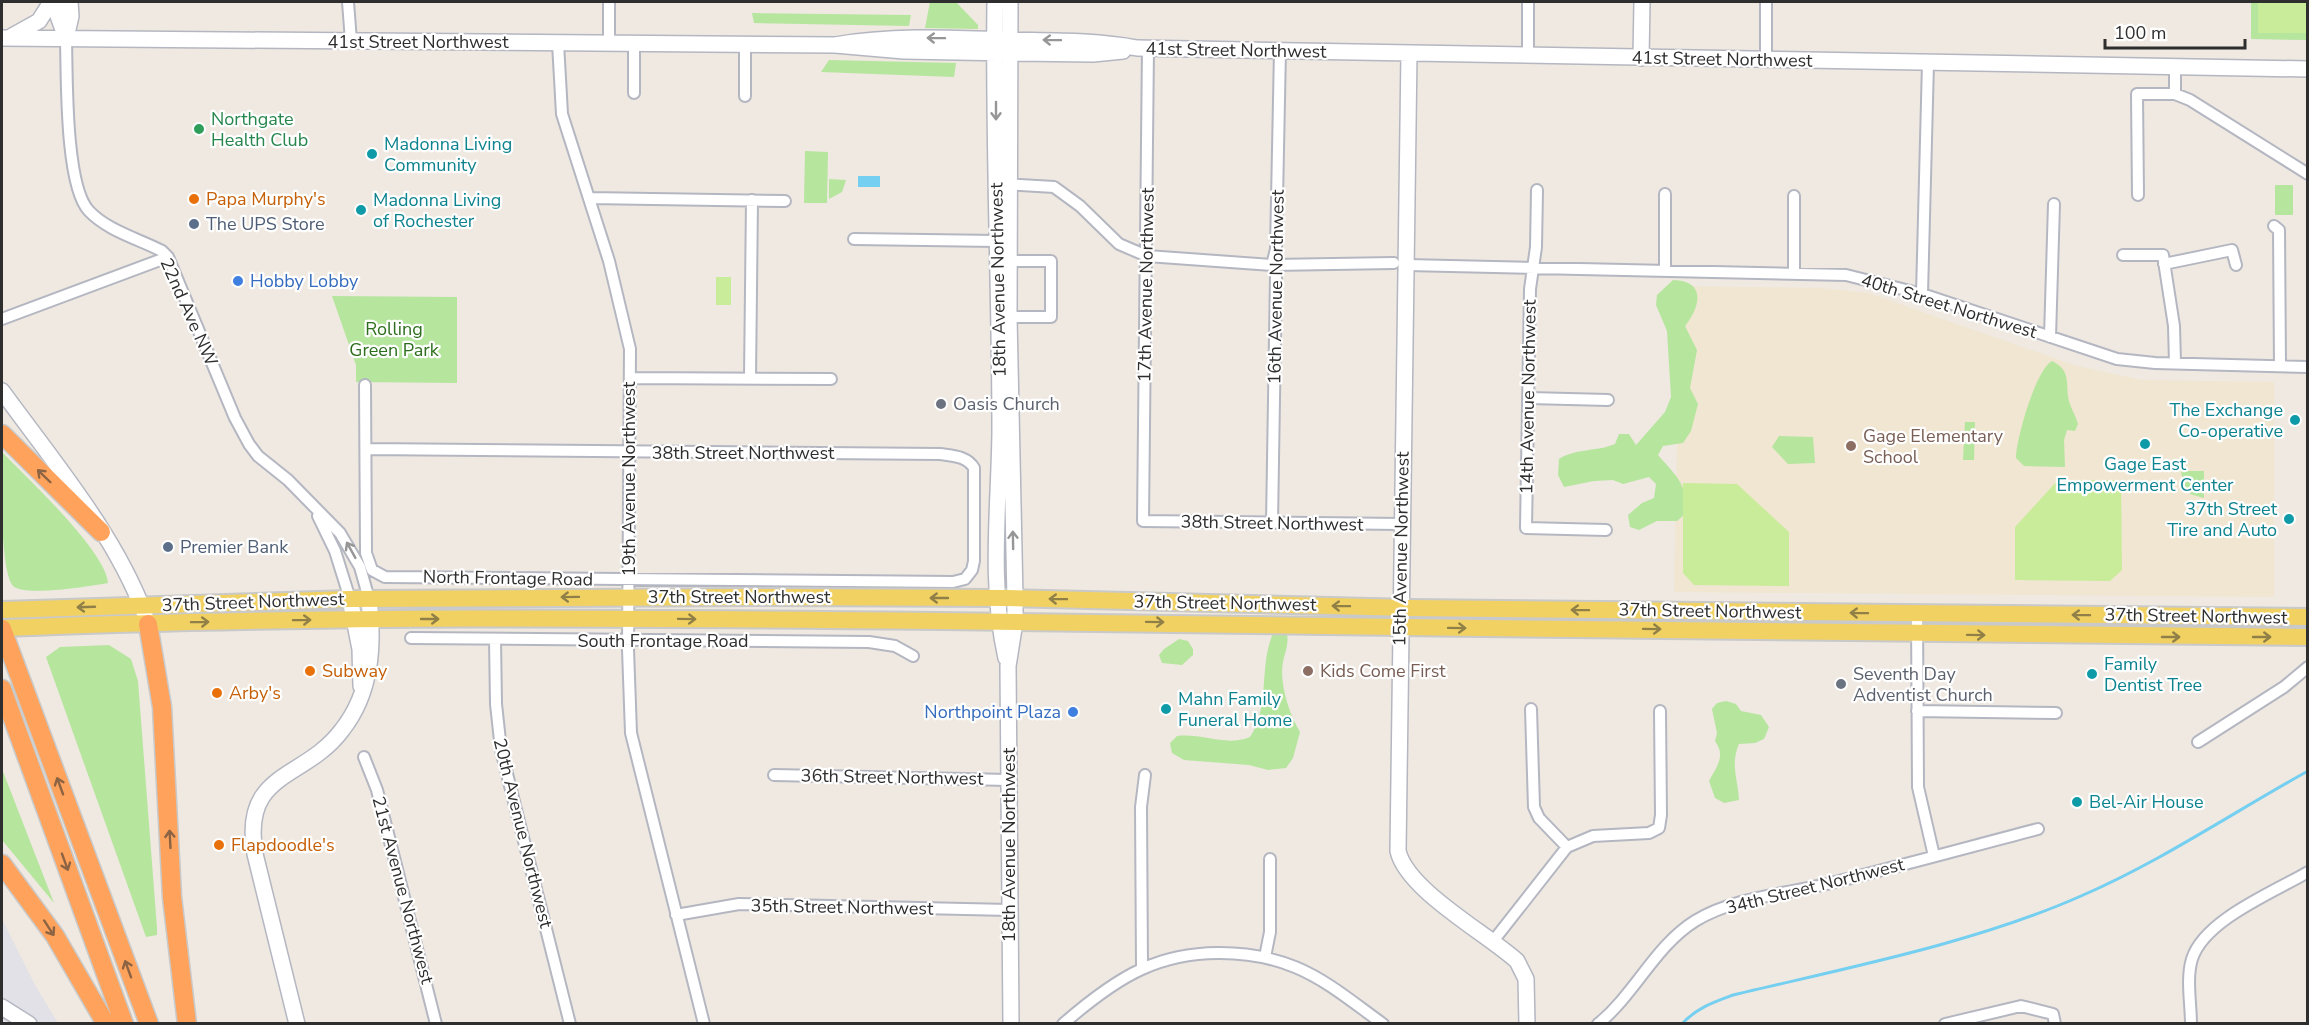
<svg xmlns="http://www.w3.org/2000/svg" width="2309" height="1025" font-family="'Nunito Sans',sans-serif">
  <rect width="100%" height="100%" fill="#efe9e1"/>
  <path fill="#e3e1e8" d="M2,919L35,985L58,1023H2Z"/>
  <path fill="#f0e6d1" d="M1680,286L1820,288L1868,293L2077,366L2142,380L2274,382V597L1674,592Z"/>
  <path fill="#b6e59e" d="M930,2H956L978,25V29L925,28Z
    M2251,2H2307V40L2251,39Z
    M752,13L911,15L909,26L754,23Z
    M829,60L956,63L954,77L821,72Z
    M805,151L828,152L827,203H804Z
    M829,179L846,180L842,192L829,199Z
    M2275,185H2293V215H2275Z
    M1673,280C1707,281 1700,307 1685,326L1697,350L1690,388L1698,404L1691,431L1683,443L1663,446L1658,455C1676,476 1688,483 1685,514L1677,521H1657L1639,530L1630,527L1628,515L1642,503L1654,498L1656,484L1649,477L1623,484L1613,480L1594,481L1564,487L1558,475L1559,459C1576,448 1596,452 1615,444L1619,434H1629L1636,445L1665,412L1671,397L1667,331L1656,305L1657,295Z
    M332,296L457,297V383L356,382V365Z
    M2052,361C2072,371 2065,383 2069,401C2071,409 2076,416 2078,424L2075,431L2067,430L2064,440L2065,467L2024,466L2016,458C2016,439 2036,369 2052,361Z
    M1965,422H1975L1974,460H1963Z
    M1779,436L1813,437L1815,463L1788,464L1772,447Z
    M2,452C25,476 106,551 108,583C91,586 25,597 13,586C0,571 1,478 2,452Z
    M2181,471H2204V498L2190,494L2183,483Z
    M1279,630L1287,634C1289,644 1285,652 1283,662C1279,683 1289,714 1300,732L1293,758L1286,768L1268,770L1249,765L1184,760L1172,753L1170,743L1177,736C1203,733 1226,747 1250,737C1271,705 1258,665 1274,631Z
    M1179,639L1188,641L1193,649V655L1182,665L1162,663L1159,655L1164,649Z
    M109,645L131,659L138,681L157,928V935L146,937L46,657L60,647Z
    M1726,701L1736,704L1741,711L1761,715L1769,727L1764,739L1755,743L1739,744C1730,764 1738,779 1739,800L1724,803L1715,798L1709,781C1717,766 1726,756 1715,741L1717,733L1712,709L1717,703Z
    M2,769L54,903L2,840Z"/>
  <path fill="#c9ec9a" d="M2258,2H2307V33H2258Z
    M716,277H731V305H716Z
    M2058,480H2121L2122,570L2110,581L2015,580V527Z
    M1683,483L1737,484L1789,532V586L1694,585L1683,573Z"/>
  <path fill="#75cff0" d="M858,176H880V187H858Z"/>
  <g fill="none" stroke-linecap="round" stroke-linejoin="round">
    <path stroke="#75cff0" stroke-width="3" d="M1682,1024C1696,1008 1714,1002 1733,995C1846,968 1975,943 2081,896C2160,862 2232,813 2308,771"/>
    <defs>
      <path id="street" d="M348,2L351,41
        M66,38C67,76 65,186 89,211C108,231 139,239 162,251L168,257L235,418L249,444L258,456L288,480L340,533L360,567L369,599
        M558,43L562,114L609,261L630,349L628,649L631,733L704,1024
        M609,43V2
        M634,44V93
        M1148,48L1143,521L1401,524
        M1528,56V2
        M1766,60V2
        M2175,67V94
        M745,96V45
        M1003,184L1054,187L1080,206L1119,244L1147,256L1272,265L1394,263
        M1537,190L1536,247L1530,289L1526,528L1606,530
        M1665,194V269
        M2138,195L2137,94H2175L2190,100L2308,174
        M589,198L785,201
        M2274,226L2279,230L2280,366
        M854,239L997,241
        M2123,255H2163L2174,326L2175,363
        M1009,261H1051V317H1009
        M2164,264L2232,250L2236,265
        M1407,265L1846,275L1922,294L2117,359L2155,363L2308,367
        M1794,273V196
        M1922,294L1928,63
        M2,319L168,257
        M2050,337L2054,204
        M630,378L831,379
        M750,378L752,200
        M365,385L366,553L372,570L385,577L953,582L965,579L972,570L974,561V468C967,456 953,456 940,454L366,449
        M1529,398L1608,400
        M318,516L335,551L350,599
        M1272,523L1276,275L1272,265L1276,249L1280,50
        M1917,613L1918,787L1934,856
        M411,638L869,642L895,646L913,656
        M495,639L496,704L501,750L570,1024
        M1531,709L1534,807L1539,818L1567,847
        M1917,711L2056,713
        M2198,742L2284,687L2308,667
        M364,757L377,790L436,1024
        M774,775L1009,780
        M676,915L739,904L1010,910
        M1494,940L1567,847L1593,836L1649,833L1659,828L1661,815L1660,711
        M1265,957L1270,932V859
        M1142,969L1141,807L1145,775
        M1063,1024C1086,1004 1113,982 1142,969C1188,948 1248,948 1295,967C1327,980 1355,1004 1383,1024
        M1598,1024C1635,994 1655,946 1695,921C1734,897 1787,894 1831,883C1900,866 1969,847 2038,829
        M1945,1024L2021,1006L2053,1014L2055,1024
        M2191,1024C2191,1004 2186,978 2192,959C2204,920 2274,892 2308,872"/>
      <path id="secondary" d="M56,2L58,16L66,38
        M995,2C993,145 1000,288 1000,432C999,507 989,584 1006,658
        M1010,2L1009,317L1015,598V622L1008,666L1011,1024
        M12,36L39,21L51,2
        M2,38L835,45L904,51L1010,53L1093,54L1123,51
        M66,38L71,16L70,2
        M835,45C892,35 951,38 1009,40C1052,41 1094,40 1137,48L2308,69
        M1409,53L1398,851C1407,890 1486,933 1517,961L1526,979L1527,1024
        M1641,58L1642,2
        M2,391C52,460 115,534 145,615
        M350,599L360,649L361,686
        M2,1007L29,1024
        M297,1024L255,854C241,770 304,781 342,730C372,692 374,645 369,599"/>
      <path id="primary" d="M2,610L350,599L760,597L1006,598L1411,608L2308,617
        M2,628C314,615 627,618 940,621C1396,626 1852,635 2308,637"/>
      <path id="highway" d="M2,434L101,532
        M148,624L162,707L172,897L187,1024
        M2,629L149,1024
        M2,689L124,1024
        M2,864L55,936L106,1024"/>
    </defs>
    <use href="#street" stroke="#b4b7c1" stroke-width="14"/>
    <use href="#secondary" stroke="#b4b7c1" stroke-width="18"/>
    <use href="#primary" stroke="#c9c9c9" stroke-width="20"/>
    <use href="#highway" stroke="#c9c9c9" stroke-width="21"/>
    <use href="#street" stroke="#fff" stroke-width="10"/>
    <use href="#secondary" stroke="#fff" stroke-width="15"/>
    <use href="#primary" stroke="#f2d163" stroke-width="16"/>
    <use href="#highway" stroke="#ffa35c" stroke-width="18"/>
  </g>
  <defs><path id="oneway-shaft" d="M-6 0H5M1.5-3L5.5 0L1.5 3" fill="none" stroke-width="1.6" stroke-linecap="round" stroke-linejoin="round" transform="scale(1.5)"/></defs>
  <g stroke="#969696">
    <use href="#oneway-shaft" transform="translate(936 38) rotate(-179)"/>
    <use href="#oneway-shaft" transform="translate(1052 40) rotate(-179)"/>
    <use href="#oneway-shaft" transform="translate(996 111) rotate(90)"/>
    <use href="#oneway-shaft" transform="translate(1013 540) rotate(-91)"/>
    <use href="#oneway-shaft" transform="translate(351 550) rotate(-119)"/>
  </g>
  <g stroke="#8c6343">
    <use href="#oneway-shaft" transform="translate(44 476) rotate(-136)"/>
    <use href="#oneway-shaft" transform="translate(60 786) rotate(-110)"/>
    <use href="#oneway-shaft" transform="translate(170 839) rotate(-93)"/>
    <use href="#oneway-shaft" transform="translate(65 862) rotate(70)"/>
    <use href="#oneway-shaft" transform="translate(49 928) rotate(57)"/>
    <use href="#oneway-shaft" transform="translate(128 969) rotate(-110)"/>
  </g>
  <g stroke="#908048">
    <use href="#oneway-shaft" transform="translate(570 597) rotate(179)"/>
    <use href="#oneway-shaft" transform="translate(939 598) rotate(-180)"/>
    <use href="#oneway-shaft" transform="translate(1058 599) rotate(-179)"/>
    <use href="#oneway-shaft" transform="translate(1341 606) rotate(-179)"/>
    <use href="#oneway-shaft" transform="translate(86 607) rotate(178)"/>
    <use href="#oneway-shaft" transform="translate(1580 610) rotate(-179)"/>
    <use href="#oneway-shaft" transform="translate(1859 613) rotate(-179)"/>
    <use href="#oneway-shaft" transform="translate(2081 615) rotate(-179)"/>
    <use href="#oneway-shaft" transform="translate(430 619)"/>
    <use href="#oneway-shaft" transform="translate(687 619) rotate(1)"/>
    <use href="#oneway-shaft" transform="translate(302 620) rotate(-1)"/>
    <use href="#oneway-shaft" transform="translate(200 622) rotate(-1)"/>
    <use href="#oneway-shaft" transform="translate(1155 622) rotate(1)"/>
    <use href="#oneway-shaft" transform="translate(1457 628) rotate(1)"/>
    <use href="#oneway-shaft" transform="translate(1652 629) rotate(1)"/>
    <use href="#oneway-shaft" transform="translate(1976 635) rotate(1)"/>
    <use href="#oneway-shaft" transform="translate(2171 637)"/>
    <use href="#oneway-shaft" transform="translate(2262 637)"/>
  </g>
  <circle fill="#2e9e5b" stroke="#fff" stroke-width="2" cx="199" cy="129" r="6"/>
  <g fill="#0f9aa8" stroke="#fff" stroke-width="2">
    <circle cx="372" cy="154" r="6"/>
    <circle cx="361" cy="210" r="6"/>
    <circle cx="2295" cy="420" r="6"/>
    <circle cx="2145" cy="444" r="6"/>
    <circle cx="2289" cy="519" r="6"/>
    <circle cx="2092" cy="674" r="6"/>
    <circle cx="1166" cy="709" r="6"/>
    <circle cx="2077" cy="802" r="6"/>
  </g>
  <g fill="#e8710a" stroke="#fff" stroke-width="2">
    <circle cx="194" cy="199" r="6"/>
    <circle cx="310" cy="671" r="6"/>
    <circle cx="217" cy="693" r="6"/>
    <circle cx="219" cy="845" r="6"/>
  </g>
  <g fill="#5c6f8a" stroke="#fff" stroke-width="2">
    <circle cx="194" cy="224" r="6"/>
    <circle cx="168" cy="547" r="6"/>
  </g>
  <g fill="#3f7fe0" stroke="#fff" stroke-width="2">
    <circle cx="238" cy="281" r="6"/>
    <circle cx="1073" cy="712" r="6"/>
  </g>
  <g fill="#6b7280" stroke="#fff" stroke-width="2">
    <circle cx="941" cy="404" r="6"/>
    <circle cx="1841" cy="684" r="6"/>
  </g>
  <g fill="#8d6e63" stroke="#fff" stroke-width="2">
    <circle cx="1851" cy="446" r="6"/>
    <circle cx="1308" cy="671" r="6"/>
  </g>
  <g text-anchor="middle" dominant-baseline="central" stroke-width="4.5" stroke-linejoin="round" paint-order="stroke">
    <g font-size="18" fill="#2e2e2e" stroke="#fff">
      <text x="418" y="42">41st Street Northwest</text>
      <text transform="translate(1236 50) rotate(1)">41st Street Northwest</text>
      <text transform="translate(1722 59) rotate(1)">41st Street Northwest</text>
      <text transform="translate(998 280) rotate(-91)">18th Avenue Northwest</text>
      <text transform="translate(1146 285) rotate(-89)">17th Avenue Northwest</text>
      <text transform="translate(1276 287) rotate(-89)">16th Avenue Northwest</text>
      <text transform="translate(1949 306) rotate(17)">40th Street Northwest</text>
      <text transform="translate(189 312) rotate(66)">22nd Ave NW</text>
      <text transform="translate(1528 397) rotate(-89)">14th Avenue Northwest</text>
      <text x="743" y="453">38th Street Northwest</text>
      <text transform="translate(629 479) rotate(-90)">19th Avenue Northwest</text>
      <text transform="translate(1272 523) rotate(1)">38th Street Northwest</text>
      <text transform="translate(1401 549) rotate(-89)">15th Avenue Northwest</text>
      <text transform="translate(508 578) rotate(1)">North Frontage Road</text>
      <text x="739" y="597">37th Street Northwest</text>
      <text transform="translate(253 602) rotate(-2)">37th Street Northwest</text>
      <text transform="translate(1225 603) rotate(1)">37th Street Northwest</text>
      <text transform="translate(1710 611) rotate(1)">37th Street Northwest</text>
      <text transform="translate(2196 616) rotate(1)">37th Street Northwest</text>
      <text x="663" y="641">South Frontage Road</text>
      <text transform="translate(892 777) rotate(1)">36th Street Northwest</text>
      <text transform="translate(523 833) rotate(76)">20th Avenue Northwest</text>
      <text transform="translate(1009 845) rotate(-90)">18th Avenue Northwest</text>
      <text transform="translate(1815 886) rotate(-14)">34th Street Northwest</text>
      <text transform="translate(403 890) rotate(75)">21st Avenue Northwest</text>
      <text transform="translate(842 907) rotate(1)">35th Street Northwest</text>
    </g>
    <g font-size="18" fill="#27864d" stroke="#fff" text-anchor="start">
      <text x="211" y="119">Northgate<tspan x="211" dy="21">Health Club</tspan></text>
    </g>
    <g font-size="18" fill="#0d838f" stroke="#fff" text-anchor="start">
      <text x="384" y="144">Madonna Living<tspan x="384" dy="21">Community</tspan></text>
      <text x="373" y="200">Madonna Living<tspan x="373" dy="21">of Rochester</tspan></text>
      <text x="2283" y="410" text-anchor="end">The Exchange<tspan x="2283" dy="21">Co-operative</tspan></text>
      <text x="2145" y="464" text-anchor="middle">Gage East<tspan x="2145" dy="21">Empowerment Center</tspan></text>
      <text x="2277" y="509" text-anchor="end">37th Street<tspan x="2277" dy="21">Tire and Auto</tspan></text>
      <text x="2104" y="664">Family<tspan x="2104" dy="21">Dentist Tree</tspan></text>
      <text x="1178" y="699">Mahn Family<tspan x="1178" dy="21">Funeral Home</tspan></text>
      <text x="2089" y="802">Bel-Air House</text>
    </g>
    <g font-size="18" fill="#c56008" stroke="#fff" text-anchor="start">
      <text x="206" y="199">Papa Murphy's</text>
      <text x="322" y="671">Subway</text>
      <text x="229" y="693">Arby's</text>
      <text x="231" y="845">Flapdoodle's</text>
    </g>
    <g font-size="18" fill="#4e5e75" stroke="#fff" text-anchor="start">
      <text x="206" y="224">The UPS Store</text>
      <text x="180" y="547">Premier Bank</text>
    </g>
    <g font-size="18" fill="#366cbe" stroke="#fff" text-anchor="start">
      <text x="250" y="281">Hobby Lobby</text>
      <text x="1061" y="712" text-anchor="end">Northpoint Plaza</text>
    </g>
    <g font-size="18" fill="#2c6e1b" stroke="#fff">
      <text x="394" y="329">Rolling<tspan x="394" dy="21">Green Park</tspan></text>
    </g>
    <g font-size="18" fill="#5b616d" stroke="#fff" text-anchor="start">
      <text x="953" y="404">Oasis Church</text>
      <text x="1853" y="674">Seventh Day<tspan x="1853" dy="21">Adventist Church</tspan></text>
    </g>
    <g font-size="18" fill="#785e54" stroke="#fff" text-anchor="start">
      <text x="1863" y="436">Gage Elementary<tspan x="1863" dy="21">School</tspan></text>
      <text x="1320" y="671">Kids Come First</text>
    </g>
  </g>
  <rect width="2309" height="1025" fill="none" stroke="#2e2e2e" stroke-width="6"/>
  <path d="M2105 39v9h140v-9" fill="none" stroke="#2e2e2e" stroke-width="3"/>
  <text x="2114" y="39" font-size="18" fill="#2e2e2e" stroke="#ffffff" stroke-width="4.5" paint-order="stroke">100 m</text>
</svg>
